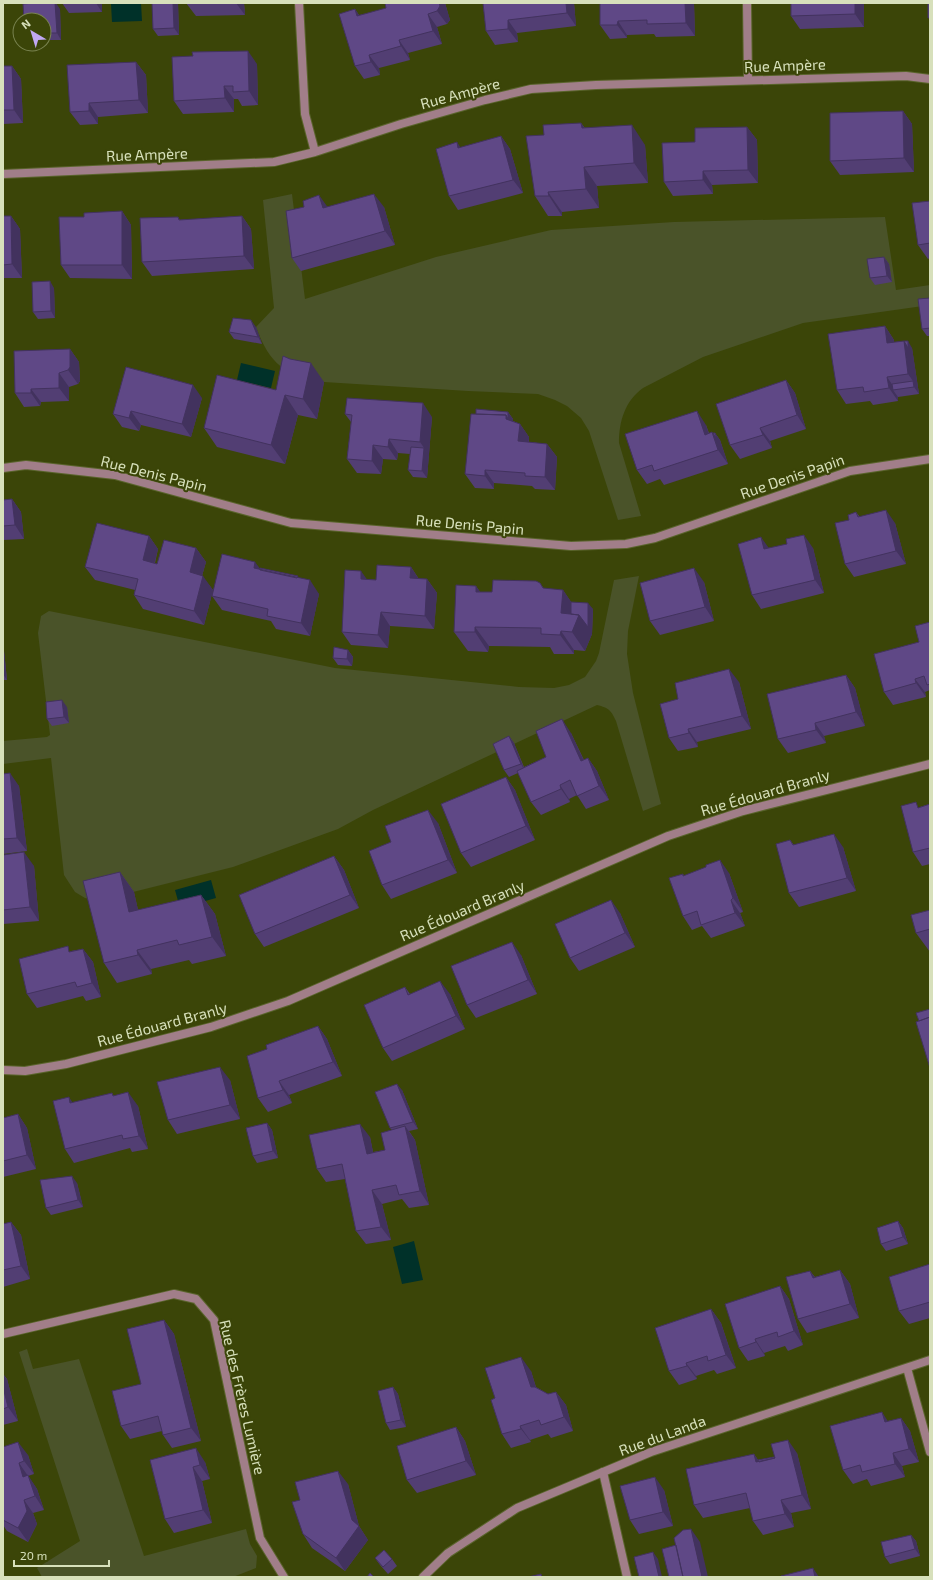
<svg xmlns="http://www.w3.org/2000/svg" width="933" height="1580" font-family="'Exo 2',sans-serif">
  <rect width="100%" height="100%" fill="#3b4508"/>
  <path fill="#4a5329" d="M292,194L305,299L436,257L551,230L674,222L885,217L896,290L930,285V305L803,323L703,357L643,388C625,401 619,421 619,443L641,516L618,520L589,431L581,418L567,406L555,400L538,394L468,391L324,382C285,375 270,365 256,327L274,308L263,200Z
    M639,576L628,631L627,654L633,693L661,804L643,811L616,721C611,710 609,708 597,705L373,810L338,829L233,867L97,901L85,898L75,892L64,875L51,758L3,764V741L47,737L50,735L38,633L41,616L49,611L335,668L519,687L554,688L569,685L585,677L596,661L599,653L614,580Z
    M27,1349L33,1369L79,1359L144,1556L246,1529L250,1544L257,1556L256,1568L233,1577H42L37,1568L80,1541L19,1352Z"/>
  <path fill="#003129" d="M141,3L142,21L112,22L111,4Z
    M241,363L275,371L271,388L237,380Z
    M211,880L216,898L180,908L175,890Z
    M414,1241L423,1280L402,1284L393,1247Z"/>
  <g fill="none" stroke-linecap="round" stroke-linejoin="round">
    <defs>
      <path id="lane" d="M603,1472L627,1577"/>
      <path id="street" d="M299,3L305,114L315,152
        M747,3L748,80
        M3,174L274,162L315,152L401,124L485,100L531,89L596,85L906,76L930,79
        M3,468L26,465L115,475L291,523L571,546L626,544L655,538L850,471L930,459
        M3,1070L25,1071L66,1064L211,1027L288,1001L668,836L743,811L930,764
        M3,1334L174,1294L196,1299L214,1320L260,1538L284,1577
        M907,1368L930,1452
        M423,1577L448,1553L517,1508L651,1452L930,1360"/>
    </defs>
    <use href="#lane" stroke="#5a642c" stroke-width="10"/>
    <use href="#street" stroke="#5a642c" stroke-width="10"/>
    <use href="#lane" stroke="#a17e89" stroke-width="8"/>
    <use href="#street" stroke="#a17e89" stroke-width="8"/>
  </g>
  <path fill="#523e73" d="M62,3H102V12L69,13Z
    M152,3H178L179,35L158,36L153,29Z
    M186,3H244L245,15L196,16Z
    M445,3L450,20L447,24L437,27L442,44L408,53L410,60L379,68L380,75L364,79L355,66V9L359,15Z
    M483,3H574L576,26L517,33L518,42L495,45L486,31Z
    M600,3H694L695,36L656,37L654,34L627,35V38L610,39L600,25Z
    M791,3H864V27L800,29L791,16Z
    M60,9L61,40H44V20Z
    M136,62L146,75L148,113L98,117V124L80,125L70,112Z
    M257,64L258,105L242,106L238,99H234V112L183,114L174,101Z
    M3,66H12L21,79L23,123L3,124Z
    M903,111L912,124L914,172L840,175L830,161Z
    M581,123L585,128L645,145L648,183L597,186L599,208L562,212V216H548L535,196L544,135Z
    M747,127L757,140L758,183L712,185L713,194L673,196L664,182L695,142Z
    M501,136L510,149L523,193L458,210L449,196Z
    M930,201V258L928,259L918,245Z
    M384,207L395,245L301,271L292,258Z
    M122,211L131,225L132,279L70,278L61,265Z
    M3,216H11L20,229L22,278H3Z
    M242,216L251,229L254,269L152,276L142,262L178,217L180,220Z
    M884,257L889,264L892,282L875,285L870,278Z
    M54,288L55,318L38,319L33,312Z
    M930,298V336H927L922,329Z
    M885,326L894,340V342L912,348L919,394L898,397V401L873,405L870,401L846,404L837,390Z
    M256,327L262,344L234,339L229,332Z
    M70,349L79,362L80,381L78,384L69,387V401L41,402L40,406L24,407L15,393Z
    M786,380L795,393L806,429L770,441L772,448L740,459L730,445Z
    M324,382L317,419L298,415L285,464L217,447L204,428L276,390Z
    M202,398L191,437L141,425L139,431L122,427L113,414Z
    M508,412L513,419V421L520,424L529,437V442L547,444L557,457L555,490L535,489L532,486L494,483V489L475,488L465,474L476,414Z
    M345,414L432,417L427,478L413,477L408,470L410,454L398,453L397,460L383,459L381,474L357,473L347,459L351,422Z
    M706,425L709,433H715L720,440L728,464L664,485L660,479L647,484L637,470Z
    M12,499L21,512L24,539L3,540V500Z
    M856,512L860,517L895,523L906,564L854,577L845,564L849,520Z
    M149,536L158,549L155,563L157,564L196,548L206,562L202,576L213,590L204,625L143,609L134,595L135,590L95,580L85,567Z
    M768,548H813L824,593L761,609L752,595Z
    M411,567L419,579H427L437,593L434,629L390,626L388,648L351,645L342,632L367,579L376,580Z
    M260,568L299,578L319,594L310,636L276,629L271,621L222,610L212,596Z
    M704,582L714,621L660,635L650,621Z
    M540,583L544,589L563,590L571,602L593,609L592,634L585,651L574,650V654H554L550,647L489,646L488,652L468,651L454,632L476,586L480,592H492Z
    M930,622V690L925,692L926,697L893,705L884,692L919,642Z
    M3,641L7,680H3Z
    M348,650L353,657L352,666L338,665L333,658Z
    M846,675L855,688L865,726L824,736L826,743L788,753L778,739Z
    M739,682L751,729L697,742L698,747L678,751L669,738Z
    M67,707L69,723L52,726L47,719Z
    M571,733L584,760L588,758L597,771L609,800L586,809L577,795L569,799L570,802L541,815L531,802L518,773L509,777L504,770L509,736L514,743L524,767L546,757Z
    M3,774L19,786L27,851L3,854Z
    M506,777L515,790L535,840L471,867L461,853Z
    M930,804V864L922,866L913,852L920,807Z
    M438,823L457,873L391,899L382,885L391,842Z
    M790,840L794,845L843,847L856,891L799,907L789,893Z
    M3,855L34,866L39,921L3,924Z
    M334,856L344,870L359,908L264,947L255,934Z
    M120,872L134,892L138,910L201,895L215,914L226,956L192,964L189,960L151,969L152,974L117,983L104,963Z
    M729,873L743,912L740,913L745,926L711,938L702,926L692,930L683,916V874L684,876Z
    M930,910V952L916,933Z
    M620,913L635,947L579,971L570,958Z
    M83,949L93,962L101,997L86,1001L83,996L37,1008L27,994L71,951Z
    M521,955L537,994L476,1018L467,1005Z
    M405,987L410,994H450L465,1029L392,1061L383,1048Z
    M318,1026L327,1039L342,1076L289,1095L292,1103L268,1112L258,1098L267,1049Z
    M230,1080L240,1119L177,1134L168,1120Z
    M402,1090L418,1129L409,1131L415,1140L429,1205L409,1208L402,1199L382,1204L391,1240L366,1244L356,1231L345,1179L326,1182L317,1169L370,1137L373,1152L385,1150L392,1130L390,1128Z
    M112,1093L114,1096L138,1106L148,1149L132,1152L130,1148L74,1163L65,1149L73,1103Z
    M18,1114L27,1128L36,1169L3,1177V1118Z
    M267,1123L272,1130L278,1158L257,1163L253,1156Z
    M77,1183L83,1207L51,1215L46,1208Z
    M898,1221L903,1228L908,1244L886,1251L881,1244Z
    M11,1222L21,1235L30,1279L3,1287V1224Z
    M930,1264V1318L909,1324L899,1311Z
    M840,1270L850,1284L859,1318L807,1333L798,1319L810,1271L815,1277Z
    M780,1286L789,1299L803,1345L788,1351L785,1346L764,1353L765,1356L748,1361L739,1348Z
    M711,1309L721,1323L736,1368L717,1374L714,1370L696,1376L697,1379L679,1385L669,1371Z
    M164,1320L174,1334L201,1441L172,1448L163,1435L162,1431L130,1439L121,1426L141,1384Z
    M531,1371L536,1387L548,1394L556,1392L566,1405L573,1431L551,1438L548,1434L530,1440L531,1442L511,1448L502,1434L495,1398Z
    M3,1374L7,1379L18,1421L3,1425Z
    M393,1387L398,1394L406,1427L390,1430L386,1423Z
    M901,1418L910,1431L919,1462L902,1466L905,1477L871,1486L867,1479L853,1484L843,1470L888,1421Z
    M456,1427L465,1441L476,1475L417,1493L407,1480Z
    M3,1447L28,1455L34,1474L28,1476L37,1489L44,1510L33,1513L37,1524L28,1542L7,1531L3,1525Z
    M797,1453L811,1509L791,1513L794,1527L763,1535L753,1521L750,1508L703,1518L694,1505L754,1454L758,1460Z
    M150,1460L205,1462L210,1479L202,1481L212,1523L174,1533L165,1519Z
    M348,1484L359,1526L368,1540L345,1571L312,1548L303,1534L300,1500Z
    M664,1490L673,1526L639,1534L630,1520Z
    M911,1535L916,1541L920,1556L890,1564L885,1557Z
    M375,1558L392,1559L397,1566L388,1574L380,1565Z"/>
  <path fill="#42325e" d="M55,3H56L60,9L61,40L57,33Z
    M96,3H102V12Z
    M173,3H178L179,35L174,28Z
    M236,3H244L245,15Z
    M439,3H445L450,20L447,24L437,11Z
    M566,3H574L576,26L567,13Z
    M685,3H694L695,36L686,23Z
    M855,3H864V27L855,14Z
    M355,9L364,23L357,16Z
    M428,14L437,27L442,44L433,31Z
    M508,20L517,33L518,42L508,29Z
    M618,21L627,35V38L617,25Z
    M399,40L408,53L410,60L401,46Z
    M248,51L257,64L258,105L249,91Z
    M369,55L379,68L380,75L371,62Z
    M136,62L146,75L148,113L139,100Z
    M12,66L21,79L23,123L14,110Z
    M224,86L234,99V112L225,98Z
    M89,103L98,117V124L89,111Z
    M903,111L912,124L914,172L904,158Z
    M581,123L595,142L582,128Z
    M632,125L645,145L648,183L634,163Z
    M747,127L757,140L758,183L748,170Z
    M501,136L510,149L523,193L513,180Z
    M457,142L466,156L458,148Z
    M584,167L597,186L599,208L586,189Z
    M703,171L712,185L713,194L703,180Z
    M548,192L562,212V216L549,196Z
    M374,194L384,207L395,245L385,231Z
    M319,195L329,209L323,208Z
    M122,211L131,225L132,279L122,265Z
    M11,216L20,229L22,278L12,264Z
    M242,216L251,229L254,269L244,256Z
    M884,257L889,264L892,282L887,276Z
    M50,281L54,288L55,318L51,311Z
    M251,320L256,327L262,344L258,337Z
    M885,326L894,340L895,349L887,343Z
    M904,341H908L912,348L919,394L914,387L913,381L908,374Z
    M70,349L79,362L80,381L78,384L68,370Z
    M311,363L324,382L317,419L303,399Z
    M59,373L69,387V401L59,388Z
    M887,377L896,390H893L898,397V401L889,388Z
    M786,380L795,393L806,429L797,415Z
    M193,385L202,398L191,437L182,424Z
    M31,389L41,402L40,406L31,393Z
    M285,395L298,415L285,464L271,445Z
    M423,403L432,417L429,455L420,442Z
    M131,411L141,425L139,431L129,418Z
    M697,411L706,425L711,440L705,435Z
    M508,412L513,419V425L506,419V415Z
    M520,424L529,437L528,455L518,441Z
    M760,428L770,441L772,448L763,435Z
    M712,432L717,439L715,433L720,440L728,464L718,450Z
    M389,439L398,453L397,460L388,447Z
    M547,444L557,457L555,490L545,477Z
    M373,445L383,459L381,474L372,461Z
    M424,448L429,455L427,478L422,471Z
    M485,470L494,483V489L485,476Z
    M12,499L21,512L24,539L15,525Z
    M886,510L895,523L906,564L896,551Z
    M804,535L813,548L824,593L815,580Z
    M149,536L158,549L152,573L143,560Z
    M761,537L771,551L764,549Z
    M196,548L206,562L199,586L190,572Z
    M255,562L265,575L254,568Z
    M411,567L420,581L410,578Z
    M694,568L704,582L714,621L705,607Z
    M361,571L371,585L361,579Z
    M203,576L213,590L204,625L194,611Z
    M427,579L437,593L434,629L425,616Z
    M310,580L319,594L310,636L301,623Z
    M476,586L489,604L476,592Z
    M563,590L576,609L579,615L588,603L593,609L592,634L585,651L572,632L561,613Z
    M381,612L390,626L388,648L378,635Z
    M475,627L489,646L488,652L475,632Z
    M561,631L574,650V654L560,635Z
    M3,641L7,680L3,674Z
    M348,650L353,657L352,666L347,659Z
    M729,669L739,682L751,729L742,716Z
    M846,675L855,688L865,726L856,712Z
    M915,679L925,692L926,697L916,683Z
    M62,700L67,707L69,723L64,717Z
    M562,719L571,733L590,774L581,761Z
    M815,723L824,736L826,743L816,730Z
    M688,729L697,742L698,747L689,733Z
    M509,736L514,743L525,771L521,764Z
    M588,758L597,771L609,800L599,786Z
    M10,773L19,786L27,851L17,838Z
    M506,777L515,790L535,840L526,826Z
    M560,785L569,799L570,802L561,789Z
    M428,810L438,823L457,873L448,860Z
    M834,834L843,847L856,891L847,878Z
    M24,852L34,866L39,921L30,907Z
    M334,856L344,870L359,908L350,895Z
    M720,860L729,873L743,912L733,898Z
    M120,872L134,892L143,932L129,912Z
    M201,895L215,914L226,956L212,937Z
    M611,900L620,913L635,947L625,933Z
    M731,900L740,913L745,926L735,913Z
    M512,942L521,955L537,994L528,980Z
    M83,949L93,962L101,997L92,983Z
    M137,950L151,969L152,974L138,955Z
    M440,981L450,994L465,1029L456,1016Z
    M318,1026L327,1039L342,1076L333,1062Z
    M220,1067L230,1080L240,1119L230,1105Z
    M279,1081L289,1095L292,1103L283,1090Z
    M397,1084L402,1090L418,1129L413,1122Z
    M128,1092L138,1106L148,1149L139,1136Z
    M69,1097L78,1111L70,1103Z
    M18,1114L27,1128L36,1169L27,1155Z
    M267,1123L272,1130L278,1158L273,1151Z
    M360,1124L370,1137L376,1167L367,1154Z
    M405,1126L415,1140L429,1205L420,1191Z
    M72,1176L77,1183L83,1207L78,1200Z
    M372,1190L382,1204L391,1240L381,1227Z
    M898,1221L903,1228L908,1244L903,1237Z
    M11,1222L21,1235L30,1279L21,1266Z
    M840,1270L850,1284L859,1318L850,1304Z
    M810,1271L820,1284L813,1278Z
    M780,1286L789,1299L803,1345L794,1331Z
    M711,1309L721,1323L736,1368L726,1355Z
    M164,1320L174,1334L201,1441L191,1428Z
    M755,1339L764,1353L765,1356L756,1342Z
    M521,1357L531,1371L540,1401L531,1387Z
    M686,1363L696,1376L697,1379L687,1366Z
    M3,1374L7,1379L18,1421L8,1407L3,1387Z
    M393,1387L398,1394L406,1427L401,1420Z
    M556,1392L566,1405L573,1431L564,1417Z
    M882,1412L891,1426L885,1422Z
    M901,1418L910,1431L919,1462L909,1449Z
    M520,1426L530,1440L531,1442L521,1429Z
    M456,1427L465,1441L476,1475L466,1461Z
    M788,1440L797,1453L811,1509L802,1495Z
    M18,1442L28,1455L34,1474L24,1461Z
    M196,1448L205,1462L210,1479L200,1465Z
    M893,1453L902,1466L905,1477L895,1464Z
    M754,1454L763,1467L756,1462Z
    M19,1463L28,1476L23,1477Z
    M193,1467L202,1481L212,1523L203,1510Z
    M338,1471L348,1484L359,1526L368,1540L345,1571L336,1558L352,1520Z
    M28,1475L37,1489L44,1510L35,1496Z
    M655,1477L664,1490L673,1526L663,1512Z
    M24,1500L33,1513L37,1524L28,1542L18,1528Z
    M781,1500L791,1513L794,1527L785,1514Z
    M691,1529L700,1542L708,1577H702Z
    M911,1535L916,1541L920,1556L915,1549Z
    M653,1552L658,1559L662,1577H659Z
    M813,1568L819,1577H815Z"/>
  <path fill="#5f4886" stroke="#42325e" d="M34,3H55L57,33H44V20H24L23,4Z
    M152,3H173L174,28L153,29Z
    M385,3H439L440,6L437,11L428,14L433,31L399,40L401,46L369,55L371,62L355,66L339,14L355,9L357,16L386,8Z
    M483,3H566L567,13L508,20V29L486,31Z
    M600,3H685L686,23L647,24V20L618,21L617,25H600Z
    M791,3H855V14L791,16Z
    M928,3H930V18H928Z
    M248,51L249,91L233,92V86H224L225,98L174,101L172,57L193,56L192,52Z
    M136,62L139,100L89,103V111L70,112L67,65Z
    M3,66H12L14,110H3Z
    M903,111L904,158L830,161V113Z
    M581,123L582,128L632,125L634,163L584,167L586,189L548,192L549,196H535L526,136L544,135L543,125Z
    M747,127L748,170L703,171V180L664,182L662,143L695,142V128Z
    M501,136L513,180L449,196L436,149L457,142L458,148Z
    M374,194L385,231L292,258L286,211L304,207L303,201L319,195L323,208Z
    M930,201V243L918,245L912,203Z
    M122,211V265H61L59,217H84V213Z
    M3,216H11L12,264L3,265Z
    M242,216L244,256L142,262L140,218L178,217L179,220Z
    M884,257L887,276L870,278L867,259Z
    M50,281L51,311L33,312L32,282Z
    M930,298V328L922,329L918,299Z
    M233,318L251,320L258,337L229,332Z
    M885,326L887,343L904,341L908,374L887,377L889,388L864,392L863,387L837,390L828,334Z
    M904,341H908V348Z
    M70,349V367L68,370L59,373V388L31,389V393H15L14,351Z
    M283,356L290,359L311,363L303,399L285,395L271,445L204,428L217,375L276,390Z
    M126,367L193,385L182,424L131,411L129,418L113,414Z
    M786,380L797,415L760,428L763,435L730,445L716,404Z
    M913,381L914,387L893,390L892,384Z
    M347,398L423,403L420,442L389,439L388,447L373,445L372,461L347,459L352,415L345,414Z
    M476,409L508,412V419L506,415L476,414Z
    M697,411L705,435L712,432L718,450L654,471L652,465L637,470L625,434Z
    M471,414L506,415V419L520,424L518,441L547,444L545,477L525,476V473L485,470V476L465,474Z
    M713,433H715L717,439Z
    M411,447L424,448L422,471L408,470Z
    M12,499L15,525L3,526V500Z
    M886,510L896,551L845,564L835,523L849,520L848,515L856,512L858,517Z
    M97,523L149,536L143,560L157,564L164,540L196,548L190,572L203,576L194,611L134,595L138,579L85,567Z
    M804,535L815,580L752,595L738,544L761,537L764,549L787,544L786,539Z
    M222,554L255,562L254,568L310,580L301,623L267,616L268,609L212,596Z
    M377,565L411,567L410,578L427,579L425,616L381,612L378,635L342,632L345,570L361,571V579L376,580Z
    M260,568L298,576L297,578L260,570Z
    M694,568L705,607L650,621L640,583Z
    M493,580L536,581L540,583L543,588L563,590L561,613L579,615L572,632L561,631L560,635L541,634V628L475,627V632H454L456,585L476,586V592H492Z
    M571,602L588,603V627L579,615L571,614Z
    M930,622V684L927,685L924,676L915,679L916,683L884,692L874,654L919,642L915,626Z
    M334,647L348,650L347,659L333,658Z
    M729,669L742,716L688,729L689,733L669,738L660,704L678,699L675,683Z
    M846,675L856,712L815,723L816,730L778,739L767,694Z
    M62,700L64,717L47,719L46,702Z
    M562,719L581,761L588,758L599,786L577,796L570,780L560,785L561,789L531,802L517,771L546,757L536,731Z
    M509,736L521,764L504,770L493,744Z
    M10,773L17,838L3,839V774Z
    M506,777L526,826L461,853L441,804Z
    M916,802L918,808L930,804V848L913,852L901,806Z
    M428,810L448,860L382,885L369,851L391,842L385,826Z
    M834,834L847,878L789,893L776,844L790,840L793,845Z
    M24,852L30,907L3,910V855Z
    M334,856L350,895L255,934L239,895Z
    M720,860L733,898L731,900L735,913L701,925L697,911L683,916L669,878L683,874V876L706,867V865Z
    M120,872L129,912L201,895L212,937L179,945L177,940L137,950L138,955L104,963L83,881Z
    M611,900L625,933L570,958L555,924Z
    M930,910V929L916,933L911,915Z
    M512,942L528,980L467,1005L451,966Z
    M68,946L69,952L83,949L92,983L77,987L75,982L27,994L19,959Z
    M440,981L456,1016L383,1048L364,1005L405,987L408,995Z
    M930,1009V1017L919,1021L916,1013Z
    M930,1017V1068L916,1022Z
    M318,1026L333,1062L279,1081L283,1090L258,1098L247,1056L267,1049L266,1045Z
    M220,1067L230,1105L168,1120L157,1082Z
    M397,1084L413,1122L390,1128L375,1092Z
    M128,1092L139,1136L123,1139L122,1135L65,1149L53,1101L69,1097L70,1103L112,1093L113,1096Z
    M18,1114L27,1155L3,1161V1118Z
    M267,1123L273,1151L253,1156L246,1128Z
    M360,1124L367,1154L385,1150L381,1133L405,1126L420,1191L399,1195L396,1185L372,1190L381,1227L356,1231L342,1164L317,1169L309,1135Z
    M72,1176L78,1200L46,1208L40,1180Z
    M898,1221L903,1237L881,1244L877,1228Z
    M11,1222L21,1266L3,1270V1224Z
    M930,1264V1302L899,1311L889,1277Z
    M840,1270L850,1304L798,1319L786,1277L810,1271L813,1278Z
    M780,1286L794,1331L778,1337L777,1332L755,1339L756,1342L739,1348L725,1304Z
    M711,1309L726,1355L708,1361L707,1356L686,1363L687,1366L669,1371L655,1328Z
    M164,1320L191,1428L163,1435L158,1416L121,1426L112,1391L141,1384L127,1329Z
    M521,1357L531,1387H535L548,1394L556,1392L564,1417L541,1425L539,1420L520,1426L521,1429L502,1434L491,1400L495,1398L485,1368Z
    M3,1387L8,1407L3,1409Z
    M393,1387L401,1420L386,1423L378,1391Z
    M882,1412L885,1422L901,1418L909,1449L893,1453L895,1464L862,1472L860,1465L843,1470L830,1426Z
    M456,1427L466,1461L407,1480L397,1446Z
    M788,1440L802,1495L781,1500L785,1514L753,1521L746,1493L694,1505L686,1469L754,1454L756,1462L775,1458L771,1444Z
    M18,1442L24,1461L19,1463L23,1477L28,1475L35,1496L24,1500L27,1511L18,1528L3,1520V1447Z
    M196,1448L200,1465L193,1467L203,1510L165,1519L150,1460Z
    M774,1457L775,1458L759,1462L758,1460Z
    M338,1471L352,1520L359,1526L336,1558L303,1534L292,1502L300,1500L295,1482Z
    M655,1477L663,1512L630,1520L620,1486Z
    M691,1529L702,1577H683L674,1538L683,1530Z
    M911,1535L915,1549L885,1557L881,1542Z
    M676,1545L683,1577H669L662,1549Z
    M384,1550L392,1559L383,1567L375,1558Z
    M653,1552L659,1577H639L634,1557Z
    M813,1568L815,1577H781V1576Z
    M370,1573L374,1577H367Z
    M541,1574L542,1577H528Z"/>
  <g text-anchor="middle" dominant-baseline="central" stroke-width="4" stroke-linejoin="round" paint-order="stroke">
    <g font-size="15" fill="#d7e0bb" stroke="#3b4508">
      <text transform="translate(785 65) rotate(-2)">Rue Ampère</text>
      <text transform="translate(460 93) rotate(-15)">Rue Ampère</text>
      <text transform="translate(147 154) rotate(-2)">Rue Ampère</text>
      <text transform="translate(154 473) rotate(14)">Rue Denis Papin</text>
      <text transform="translate(792 476) rotate(-19)">Rue Denis Papin</text>
      <text transform="translate(470 524) rotate(5)">Rue Denis Papin</text>
      <text transform="translate(765 792) rotate(-16)">Rue Édouard Branly</text>
      <text transform="translate(462 910) rotate(-23)">Rue Édouard Branly</text>
      <text transform="translate(162 1024) rotate(-15)">Rue Édouard Branly</text>
      <text transform="translate(243 1397) rotate(77)">Rue des Frères Lumière</text>
      <text transform="translate(662 1435) rotate(-20)">Rue du Landa</text>
    </g>
  </g>
  <rect width="933" height="1580" fill="none" stroke="#d7e0bb" stroke-width="8"/>
  <g transform="translate(32 32) rotate(322)"><circle r="19" fill="#3b4508" stroke="#798350"/>
  <path d="M0-3L7 15L0 10L-7 15Z" fill="#c1a8f3"/>
  <text y="-6" font-size="11" font-weight="bold" text-anchor="middle" fill="#d7e0bb">N</text>
  </g>
  <path d="M14 1560v6h95v-6" fill="none" stroke="#d7e0bb" stroke-width="2"/>
  <text x="20" y="1560" font-size="12" fill="#d7e0bb" stroke="#3b4508" stroke-width="3" paint-order="stroke">20 m</text>
</svg>
